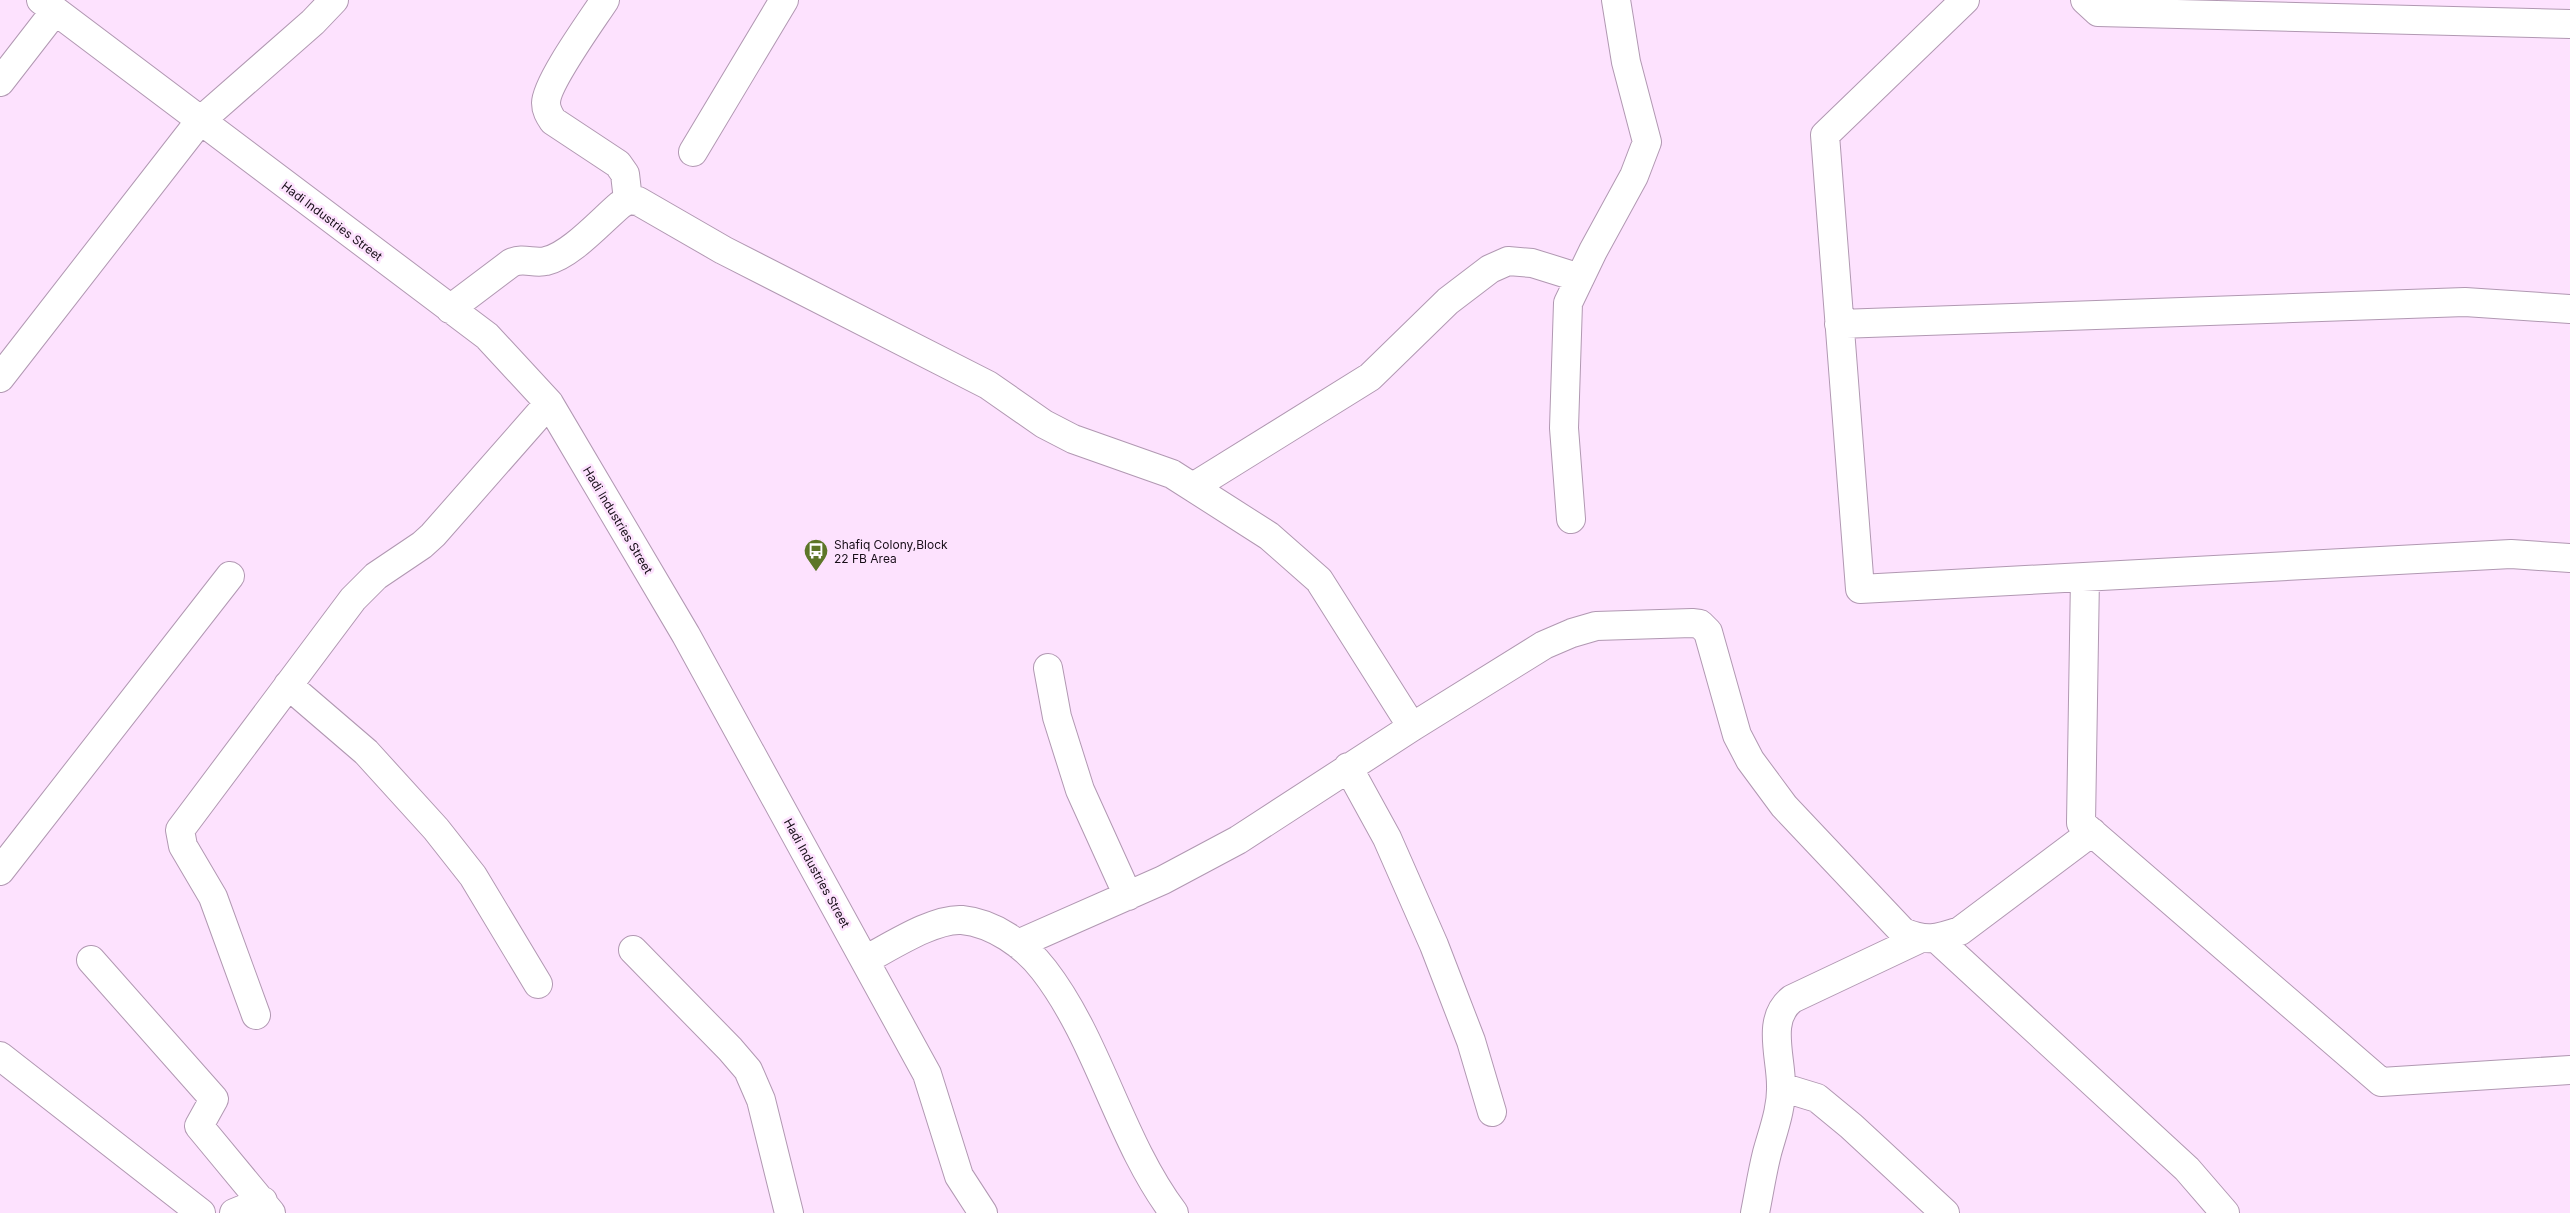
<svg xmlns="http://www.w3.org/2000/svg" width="2570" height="1213" font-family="Inter,sans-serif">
  <rect width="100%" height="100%" fill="#fde2fe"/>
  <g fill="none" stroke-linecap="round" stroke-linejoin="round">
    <defs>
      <path id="minor" d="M41,0L487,336L549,403L686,635L927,1074L959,1176L983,1213
        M605,0C592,20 546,83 546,103C546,110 549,115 553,121L618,164L625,174L628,200
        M1965,0L1825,135L1860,589L2511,554L2570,558
        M2085,0L2098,12L2570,24
        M0,82L55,11
        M693,152L784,0
        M450,309L511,263C523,257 534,264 546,261C570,256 601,221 620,205L628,200L638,201L723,250L988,385L1044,424L1073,439L1172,474L1269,536L1319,580L1412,727
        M1839,324L2465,302L2570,309
        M0,378L199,122L313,22L334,0
        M1193,487L1370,377L1448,301L1490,269L1508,261L1532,263L1580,278
        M1571,519L1564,428L1568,303L1593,251L1634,176L1647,142L1626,62L1616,0
        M2085,577L2081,823L2381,1082L2570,1070
        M1048,668L1057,717L1080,790L1128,896
        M288,685L366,752L436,829L473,876L538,984
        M1348,767L1387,838L1434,945L1471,1041L1492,1112
        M0,871L230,576
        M1937,939L2187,1169L2225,1213
        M1018,944L1163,880L1238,840L1412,727L1544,645L1572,633L1596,626L1692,623L1700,624L1708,632L1737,735L1750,760L1784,806L1903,932C1927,942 1936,939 1960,931L2092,832
        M633,950L730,1049L748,1070L761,1100L789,1213
        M91,960L214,1099L199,1126L271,1213
        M865,960C890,947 934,918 962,920C993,923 1025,945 1044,970C1099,1041 1119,1140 1174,1213
        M256,1015L213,897L183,846L180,830L353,599L376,576L422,545L433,535L549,403
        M0,1056L201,1213
        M1781,1087L1817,1098L1851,1126L1945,1213
        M234,1213L263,1201
        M1755,1213C1759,1193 1762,1173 1767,1153C1773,1131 1782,1108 1781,1085C1781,1056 1766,1019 1792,999L1919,939"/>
    </defs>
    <use href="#minor" stroke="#b198b2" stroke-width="30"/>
    <use href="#minor" stroke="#fff" stroke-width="28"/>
  </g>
  <defs>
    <symbol id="bus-pin" viewBox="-11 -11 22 30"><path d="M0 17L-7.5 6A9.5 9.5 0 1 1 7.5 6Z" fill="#5d7628" stroke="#fde2fe"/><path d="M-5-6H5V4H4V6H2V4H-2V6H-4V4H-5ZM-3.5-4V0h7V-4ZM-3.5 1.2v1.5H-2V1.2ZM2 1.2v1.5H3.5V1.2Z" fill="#fff"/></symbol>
  </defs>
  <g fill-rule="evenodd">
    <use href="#bus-pin" x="802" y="537" width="28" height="38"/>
  </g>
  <g text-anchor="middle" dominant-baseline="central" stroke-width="5" stroke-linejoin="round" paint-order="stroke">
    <g font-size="12" fill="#170e18" stroke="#fde2fe">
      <text transform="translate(332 221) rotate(37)">Hadi Industries Street</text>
      <text transform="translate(618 520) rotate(59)">Hadi Industries Street</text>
      <text transform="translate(817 873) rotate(61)">Hadi Industries Street</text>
    </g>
    <g font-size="12" fill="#170e18" stroke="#fde2fe" text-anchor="start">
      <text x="834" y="544">Shafiq Colony,Block<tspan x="834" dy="14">22 FB Area</tspan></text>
    </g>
  </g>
</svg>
